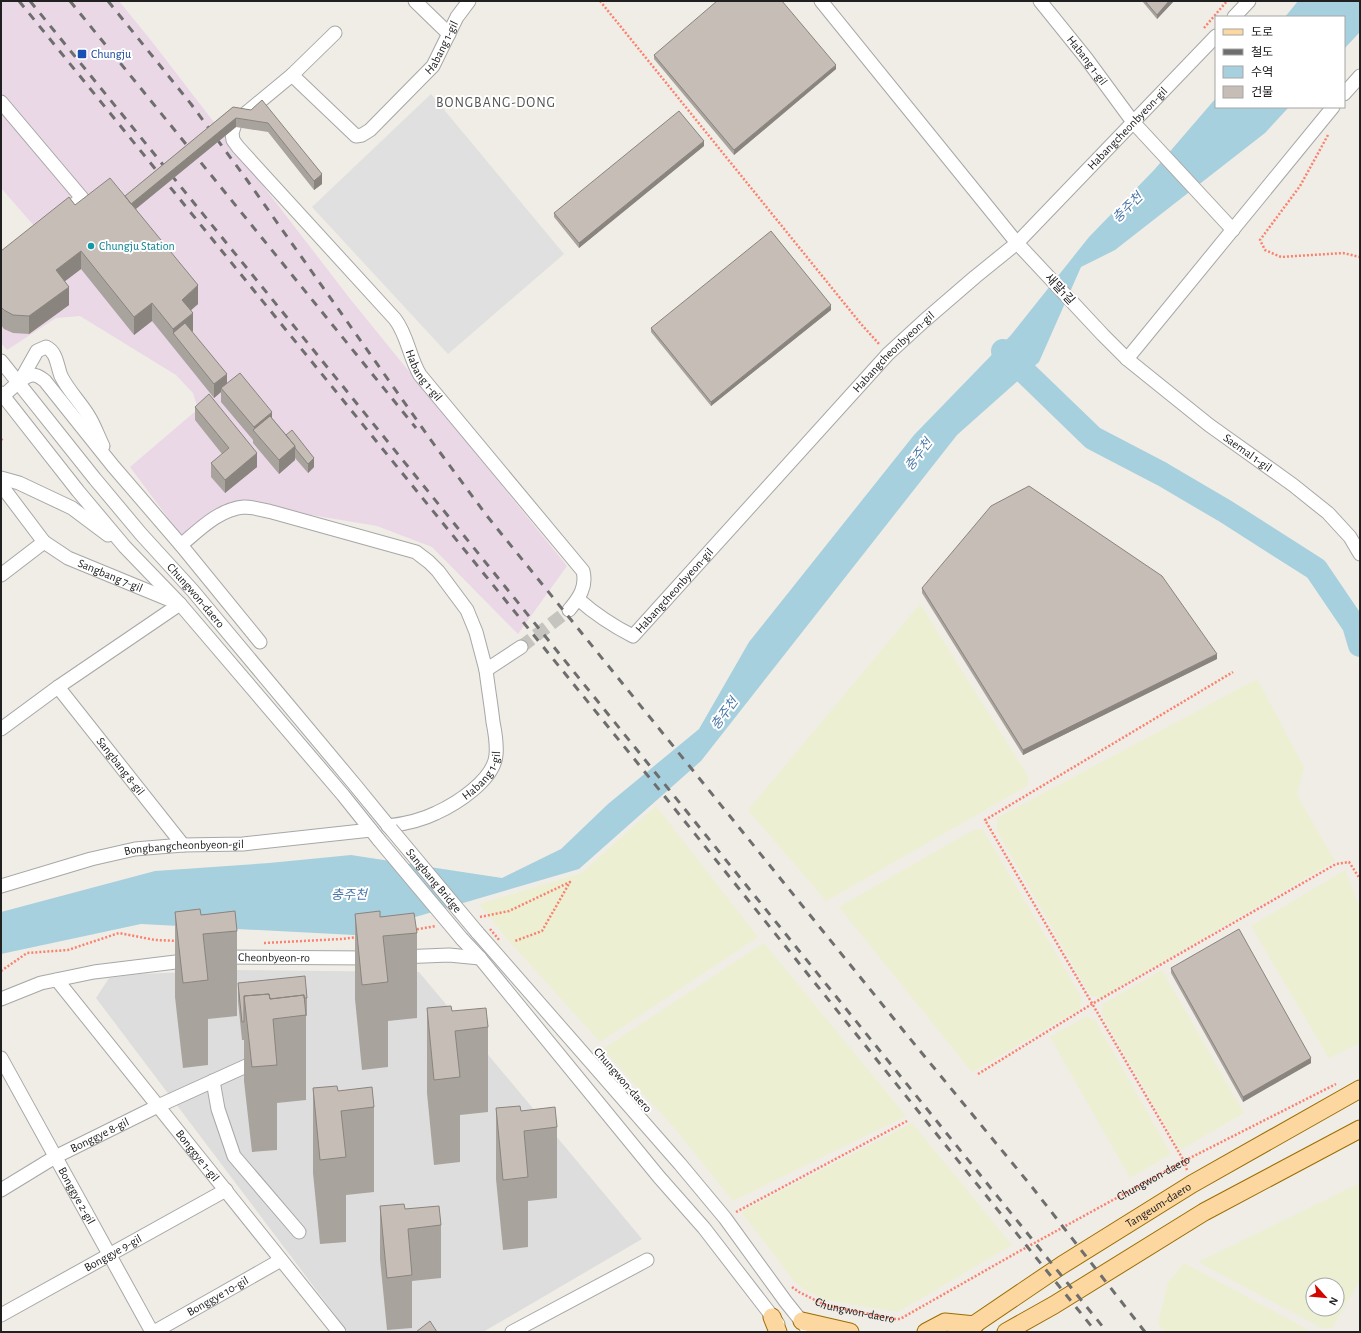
<svg xmlns="http://www.w3.org/2000/svg" width="1361" height="1333" font-family="'Alegreya Sans','Noto Sans KR',sans-serif">
  <rect width="100%" height="100%" fill="#f0ede6"/>
  <path fill="#dedddd" d="M238,970L419,972L642,1239L483,1332H348L96,998L109,978L139,974Z"/>
  <path fill="#ead8e6" d="M1,1H119L153,43L351,300L567,566L518,634L432,547L377,526L239,503L186,542L130,467L198,409L193,393L176,375L80,316L56,318L7,350L1,343V253L35,227L1,188Z"/>
  <path fill="#ecefd2" fill-rule="evenodd" d="M920,604L1028,776L1027,786L826,901L748,810Z
    M1257,679L1304,767L1297,795L1335,861L1100,998L1090,995L997,831V818Z
    M656,806L758,937L600,1042L507,939L479,904L582,873Z
    M975,829L983,830L1082,998L1080,1009L972,1072L839,907Z
    M1345,870L1360,908V1043L1329,1058L1251,926Z
    M764,943L906,1116L733,1201L677,1131L603,1049Z
    M1162,970L1244,1113L1180,1150L1102,1015L1103,1004Z
    M1087,1016L1095,1020L1171,1154L1130,1178L1050,1037Z
    M912,1123L1012,1245L898,1312L825,1300L805,1290L794,1281L741,1212Z
    M1360,1183V1281L1332,1328L1324,1329L1198,1262ZM1313,1285H1337V1309H1313Z
    M1184,1263L1312,1332H1165L1158,1324L1168,1283Z"/>
  <path fill="#e0e0e0" d="M431,94L564,254L448,354L312,207Z"/>
  <path fill="#a7d0de" d="M1298,1H1360V32L1344,49V17H1285Z
    M1216,98V107H1289L1265,133L1115,250L1081,267L1039,362L957,435L701,761L579,869L354,935L141,924L1,954V912L155,871L269,863L351,855L502,878L561,849L608,804L699,729L749,642L914,435L1011,335L1089,237L1154,170Z"/>
  <g fill="none" stroke-linecap="round" stroke-linejoin="round">
    <path stroke="#a7d0de" stroke-width="24" d="M1003,351L1093,438L1162,474L1225,511L1316,569L1354,625L1360,645"/>
    <path stroke="#c6c4be" stroke-width="13" stroke-dasharray="13 6" stroke-linecap="butt" d="M521,647L569,610"/>
    <defs>
      <g id="minor">
        <path d="M415,1L449,34"/>
        <path id="s2" d="M821,1L1017,243L1103,335L1127,359L1209,425L1293,485L1328,513L1350,537L1360,554"/>
        <path id="s3" d="M1040,1L1086,58L1133,122L1233,230"/>
        <path d="M1234,17L1249,1"/>
        <path id="s4" d="M335,33L292,75L240,118L235,124L232,133L233,140L238,147L395,319C408,336 409,357 420,375L583,571C587,587 579,598 569,610"/>
        <path id="s5" d="M292,75L356,136L362,135L370,130L433,66L457,17L469,1"/>
        <path d="M1344,94L1360,76"/>
        <path d="M1,102L82,198L61,215"/>
        <path d="M1127,359L1333,107"/>
        <path id="s6" d="M1,361L95,479L141,534L193,591L355,785L391,829"/>
        <path d="M19,383L37,351L46,347C57,352 57,366 61,376C68,390 80,402 88,415C94,424 98,436 103,446"/>
        <path d="M1,393L78,491L125,547L180,604L343,795L379,840"/>
        <path d="M1,398C8,392 24,375 33,375C38,375 41,378 45,381L113,466L181,545C199,530 219,509 244,507C253,507 263,510 272,512L416,552L429,562L438,571L467,610L476,632L486,670"/>
        <path d="M1,478L19,483L72,508L108,535"/>
        <path id="s7" d="M1,485L44,542L68,558L175,602"/>
        <path d="M181,545L260,642"/>
        <path d="M1,575L44,542"/>
        <path id="s8" d="M578,599C595,614 613,626 633,636L888,354L924,321L975,277L1017,243L1216,36"/>
        <path id="s9" d="M58,687L183,845"/>
        <path d="M1,729L58,687L180,604"/>
        <path id="s10" d="M388,826C404,824 422,820 436,813C456,804 494,780 496,755C497,745 495,732 493,722C491,704 488,687 486,670L521,647"/>
        <path id="s11" d="M1,886L91,859L135,849L183,845L243,844L371,830"/>
        <path d="M477,932L680,1164L725,1218L786,1302L810,1332"/>
        <path d="M462,939L480,958L659,1177L704,1228L778,1324"/>
        <path id="s12" d="M220,957L372,958"/>
        <path d="M400,957L449,955L480,958"/>
        <path id="s13" d="M57,980L339,1332"/>
        <path d="M1,999L41,983L94,972L192,960"/>
        <path id="s14" d="M1,1058L152,1332"/>
        <path d="M213,1081L218,1109L234,1156L299,1232"/>
        <path id="s15" d="M1,1190L55,1157L158,1106L255,1062"/>
        <path id="s16" d="M1,1315L226,1190"/>
        <path id="s17" d="M154,1332L281,1260"/>
        <path d="M512,1332L647,1260"/>
      </g>
      <g id="major">
        <path d="M772,1317L778,1332"/>
        <path d="M802,1321L850,1332"/>
        <path d="M926,1332L945,1322L975,1325"/>
        <path id="s18" d="M963,1332L1062,1265L1192,1184L1360,1089"/>
        <path d="M1006,1332L1054,1305L1204,1212L1360,1129"/>
      </g>
    </defs>
    <use href="#minor" stroke="#a7a7a7" stroke-width="15"/>
    <use href="#major" stroke="#9c6d00" stroke-width="19"/>
    <g stroke="#fa816e" stroke-width="2.5" stroke-dasharray="2 2" stroke-linecap="butt">
      <path d="M600,1L861,324L880,345"/>
      <path d="M1204,28L1227,1"/>
      <path d="M1328,135L1300,186L1260,240L1265,250L1281,257L1343,253L1360,257"/>
      <path d="M1,440L3,438"/>
      <path d="M480,917L509,911L570,882L542,931L515,941"/>
      <path d="M413,930L436,926"/>
      <path d="M264,943L341,939L358,937"/>
      <path d="M1,971L27,953L68,950L119,933L155,940L179,941"/>
      <path d="M978,1074L1092,1004L1336,864L1349,862L1360,879"/>
      <path d="M1187,1170L1184,1161L985,820L1233,672"/>
      <path d="M736,1212L907,1121"/>
      <path id="s1" d="M792,1287L799,1292L825,1305L894,1319H900L1018,1252L1184,1161L1336,1084"/>
    </g>
    <use href="#minor" stroke="#fff" stroke-width="13"/>
    <use href="#major" stroke="#fcd7a0" stroke-width="17"/>
    <path stroke="#6e6e6e" stroke-width="3" stroke-dasharray="8 8" stroke-linecap="butt" d="M19,1L670,803L1096,1332
      M30,1L440,506L1107,1332
      M70,1L416,428
      M108,1L191,104L247,180L433,443L487,516L907,1035L1032,1187L1145,1332"/>
    <defs>
      <g id="minor-bridge">
        <path id="s19" d="M391,829L477,932"/>
        <path d="M379,840L462,939"/>
      </g>
    </defs>
    <use href="#minor-bridge" stroke="#a7a7a7" stroke-width="15" stroke-linecap="butt"/>
    <path stroke="#fa816e" stroke-width="2.5" stroke-dasharray="2 2" stroke-linecap="butt" d="M490,929L500,941"/>
    <use href="#minor-bridge" stroke="#fff" stroke-width="13"/>
  </g>
  <path fill="#a9a39d" d="M1142,1H1174L1157,19Z
    M654,55L836,69L734,155L654,59Z
    M262,100L322,184L314,190L268,132L236,127L136,209L198,304L191,310L193,331L192,332L227,384L272,418L314,467L308,473L295,458V460L279,474L253,443V440L221,402V392L214,398L173,347L152,321L134,335L81,269L65,281L69,305L29,334L13,333L4,329L1,325V251L75,205L125,196L233,107L251,110Z
    M704,146L579,248L554,217V213Z
    M831,310L711,406L651,332V328Z
    M195,407L257,467L225,493L211,477V463L222,454L195,420Z
    M922,588L1217,659L1023,755L922,593Z
    M175,912L201,915L237,931V1016L208,1019V1065L183,1068L175,997Z
    M355,914L417,933V1018L388,1021V1067L362,1070L355,999Z
    M1171,968L1311,1063L1243,1102L1171,973Z
    M238,983L307,998V1016H306V1100L277,1103V1150L252,1152L244,1081V1040H242L238,1001Z
    M427,1008L452,1011L488,1027V1112L460,1115V1162L434,1165L427,1093Z
    M313,1088L338,1091L374,1107V1192L346,1195V1242L320,1244L313,1173Z
    M496,1108L521,1111L557,1127V1198L528,1201V1247L503,1250L496,1179Z
    M380,1206L405,1209L441,1225V1278L412,1281V1328L387,1330L380,1259Z"/>
  <path fill="#8a847f" d="M1169,1H1174L1157,19V15Z
    M836,65V69L734,155V150Z
    M236,118V127L127,216V207Z
    M704,141V146L579,248V243Z
    M322,174V184L314,190V181Z
    M81,251V269L56,288V270Z
    M198,285V304L182,318V300Z
    M69,287V305L29,334V316Z
    M152,303V321L134,335V317Z
    M831,305V310L711,406V402Z
    M193,313V331L180,341L173,333V347V329Z
    M227,374V388H221V392L214,398V384Z
    M272,412V426L254,430V427Z
    M295,446V460L279,474V460Z
    M257,453V467L225,493V480Z
    M314,458V467L308,473V464Z
    M1217,654V659L1023,755V750Z
    M1311,1058V1063L1243,1102V1097Z"/>
  <path fill="#c5bdb6" stroke="#8a847f" d="M717,1H782L836,65L734,150L654,55Z
    M1145,1H1169L1157,15Z
    M262,100L322,174L314,181L268,123L236,118L131,204L125,196L233,107L251,110Z
    M679,111L704,141L579,243L554,213Z
    M110,178L198,285L182,300L193,313L173,329L152,303L134,317L81,251L56,270L69,287L29,316L13,315L4,310L1,307V251L69,197L75,205Z
    M771,231L831,305L711,402L651,328Z
    M185,323L227,374L214,384L173,333Z
    M240,373L272,412L254,427L221,388Z
    M209,394L257,453L225,480L211,463L229,448L195,407Z
    M270,416L295,446L279,460L253,430Z
    M292,430L314,458L308,464L295,448V446L286,435Z
    M1029,486L1162,576L1217,654L1023,750L922,588L991,506Z
    M200,909L201,915L235,911L237,931L203,934L208,980L183,983L175,912Z
    M380,911V917L414,913L417,933L383,936L388,982L362,985L355,914Z
    M1239,929L1311,1058L1243,1097L1171,968Z
    M305,976L307,998H304V995L270,999L269,994L244,996V1022H242L238,983Z
    M269,994L270,999L304,995L306,1015L273,1019L277,1065L252,1067L244,996Z
    M451,1006L452,1011L486,1008L488,1027L455,1031L460,1077L434,1080L427,1008Z
    M337,1086L338,1091L372,1087L374,1107L341,1111L346,1157L320,1160L313,1088Z
    M520,1106L521,1111L555,1107L557,1127L524,1131L528,1177L503,1180L496,1108Z
    M404,1204L405,1209L439,1206L441,1225L408,1229L412,1275L387,1278L380,1206Z
    M430,1321L437,1332H416Z"/>
  <rect fill="#1a4fb4" stroke="#fff" stroke-width="1.5" x="77" y="49" width="10" height="10" rx="2"/>
  <circle fill="#0f9aa8" stroke="#fff" stroke-width="1.5" cx="91" cy="246" r="4"/>
  <g text-anchor="middle" dominant-baseline="central" stroke-width="4" stroke-linejoin="round" paint-order="stroke">
    <g font-size="12" fill="#202020" stroke="#fff">
      <text stroke="none"><textPath href="#s5" startOffset="214">Habang 1-gil</textPath></text>
      <text stroke="none"><textPath href="#s3" startOffset="76">Habang 1-gil</textPath></text>
      <text stroke="none"><textPath href="#s8" startOffset="776">Habangcheonbyeon-gil</textPath></text>
      <text transform="translate(1060 289) rotate(47)">새말1길</text>
      <text stroke="none"><textPath href="#s8" startOffset="452">Habangcheonbyeon-gil</textPath></text>
      <text stroke="none"><textPath href="#s4" startOffset="457">Habang 1-gil</textPath></text>
      <text stroke="none"><textPath href="#s2" startOffset="624">Saemal 1-gil</textPath></text>
      <text stroke="none"><textPath href="#s7" startOffset="146">Sangbang 7-gil</textPath></text>
      <text stroke="none"><textPath href="#s8" startOffset="128">Habangcheonbyeon-gil</textPath></text>
      <text stroke="none"><textPath href="#s6" startOffset="305">Chungwon-daero</textPath></text>
      <text stroke="none"><textPath href="#s9" startOffset="101">Sangbang 8-gil</textPath></text>
      <text stroke="none"><textPath href="#s10" startOffset="111">Habang 1-gil</textPath></text>
      <text stroke="none"><textPath href="#s11" startOffset="188">Bongbangcheonbyeon-gil</textPath></text>
      <text stroke="none"><textPath href="#s19" startOffset="67">Sangbang Bridge</textPath></text>
      <text stroke="none"><textPath href="#s12" startOffset="54">Cheonbyeon-ro</textPath></text>
      <text transform="translate(623 1080) rotate(49)">Chungwon-daero</text>
      <text stroke="none"><textPath href="#s15" startOffset="113">Bonggye 8-gil</textPath></text>
      <text stroke="none"><textPath href="#s13" startOffset="225">Bonggye 1-gil</textPath></text>
      <text stroke="none"><textPath href="#s1" startOffset="404">Chungwon-daero</textPath></text>
      <text stroke="none"><textPath href="#s14" startOffset="157">Bonggye 2-gil</textPath></text>
      <text stroke="none"><textPath href="#s18" startOffset="233">Tangeum-daero</textPath></text>
      <text stroke="none"><textPath href="#s16" startOffset="128">Bonggye 9-gil</textPath></text>
      <text stroke="none"><textPath href="#s17" startOffset="73">Bonggye 10-gil</textPath></text>
      <text stroke="none"><textPath href="#s1" startOffset="68">Chungwon-daero</textPath></text>
    </g>
    <g font-size="12" fill="#164399" stroke="#fff" text-anchor="start">
      <text x="91" y="54">Chungju</text>
    </g>
    <g font-size="12" fill="#0d838f" stroke="#fff" text-anchor="start">
      <text x="99" y="246">Chungju Station</text>
    </g>
    <g font-size="13" font-style="italic" fill="#4876a9" stroke="#fff">
      <text transform="translate(1128 208) rotate(-45)">충주천</text>
      <text transform="translate(919 455) rotate(-53)">충주천</text>
      <text transform="translate(725 714) rotate(-54)">충주천</text>
      <text x="349" y="895">충주천</text>
    </g>
    <g font-size="14" letter-spacing="1" fill="#535353" stroke="#fff">
      <text x="496" y="103">BONGBANG-DONG</text>
    </g>
  </g>
  <rect width="1361" height="1333" fill="none" stroke="#202020" stroke-width="4"/>
  <rect x="1215" y="16" width="130" height="92" fill="#ffffff" stroke="#a6a6a6"/>
  <rect x="1223" y="29" width="20" height="6" fill="#fcd7a0" stroke="#a6a6a6"/>
  <text x="1251" y="36" font-size="12" fill="#202020">도로</text>
  <rect x="1223" y="49" width="20" height="6" fill="#6e6e6e" stroke="#a6a6a6"/>
  <text x="1251" y="56" font-size="12" fill="#202020">철도</text>
  <rect x="1223" y="66" width="20" height="12" fill="#a7d0de" stroke="#a6a6a6"/>
  <text x="1251" y="76" font-size="12" fill="#202020">수역</text>
  <rect x="1223" y="86" width="20" height="12" fill="#c5bdb6" stroke="#a6a6a6"/>
  <text x="1251" y="96" font-size="12" fill="#202020">건물</text>
  <g transform="translate(1325 1297) rotate(117)"><circle r="19" fill="#ffffff" stroke="#a6a6a6"/>
  <path d="M0-3L7 15L0 10L-7 15Z" fill="#d00600"/>
  <text y="-6" font-size="11" font-weight="bold" text-anchor="middle" fill="#202020">N</text>
  </g>
</svg>
